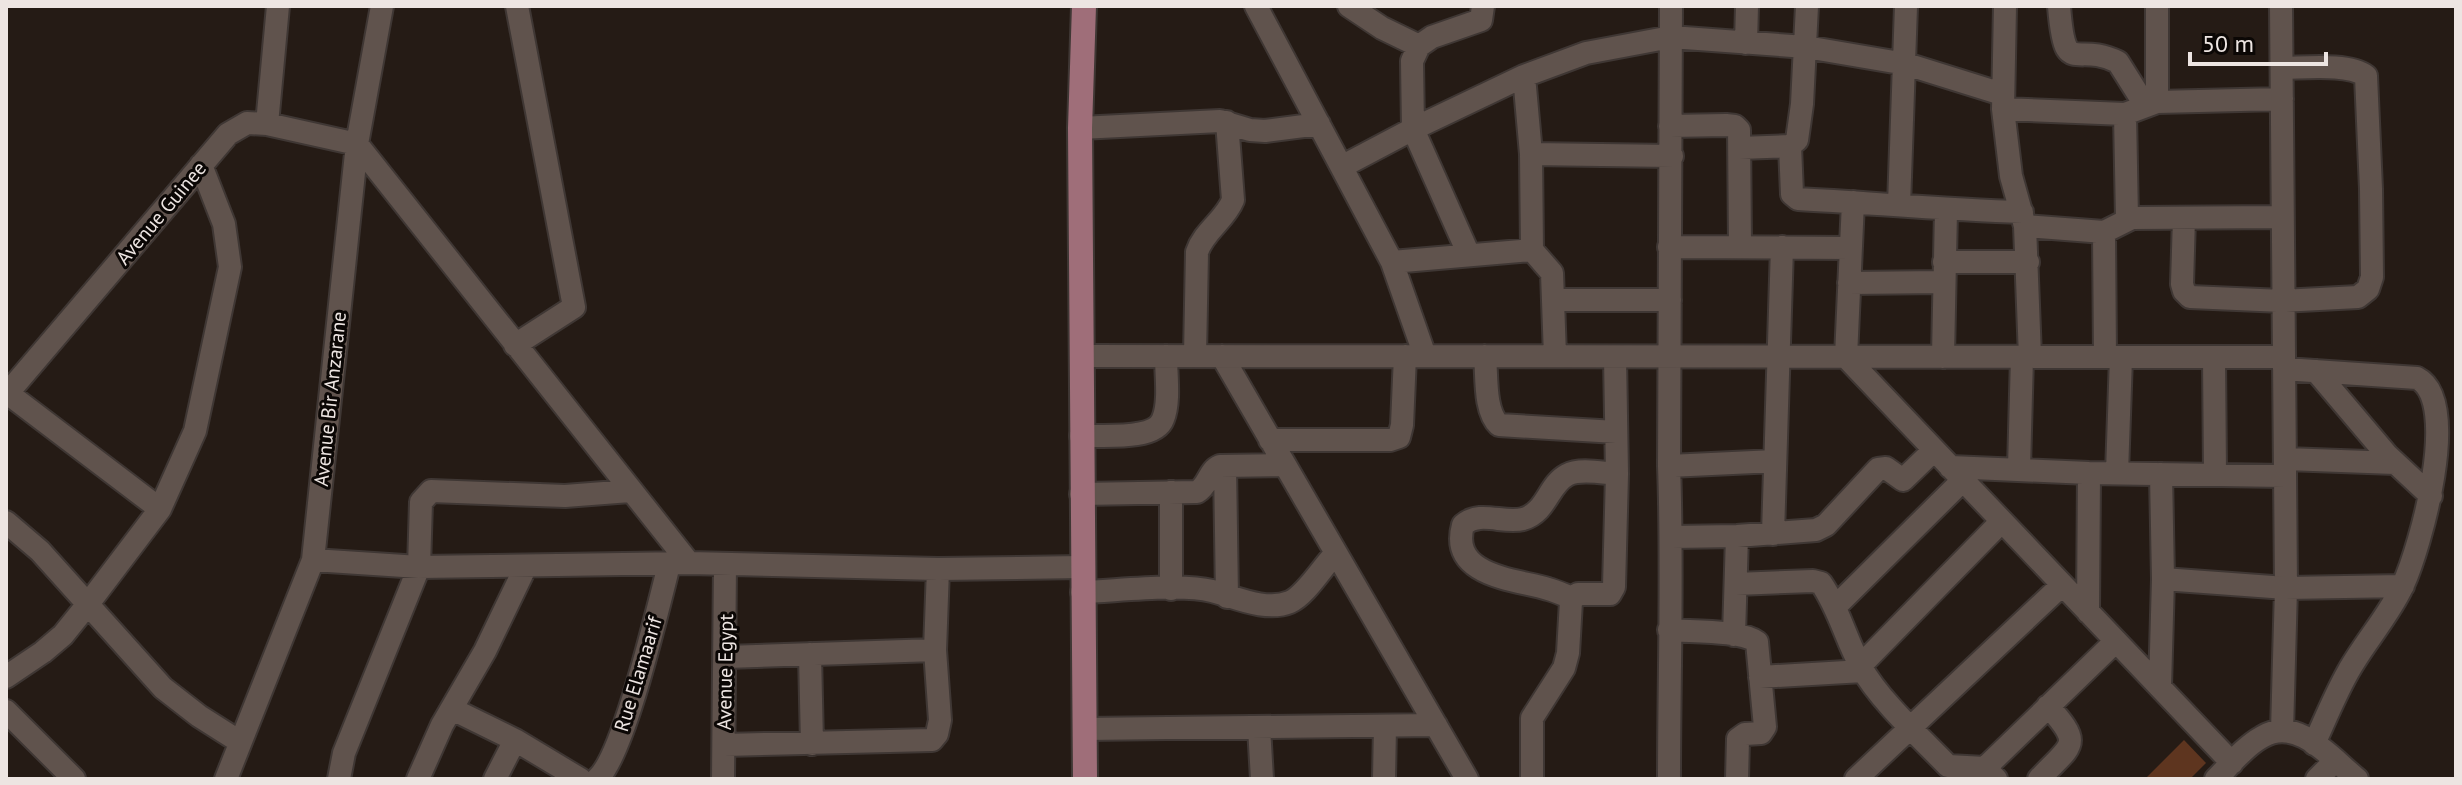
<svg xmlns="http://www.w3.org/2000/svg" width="2462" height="785" font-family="'PT Sans',sans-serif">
  <rect width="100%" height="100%" fill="#251b15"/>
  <path fill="#5e351f" d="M2184,740L2206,763L2190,779H2145Z"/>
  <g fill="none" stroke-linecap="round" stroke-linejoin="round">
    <defs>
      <path id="minor" d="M1256,6L1392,262L1425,356
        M1349,6L1382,28L1419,46
        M2005,6L2003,109L2011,176L2025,226L2030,357
        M2059,6C2065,81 2074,40 2118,62L2145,105
        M2157,6V102
        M2281,6L2286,588L2282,731
        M1746,43L1747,6
        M1524,76L1531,154L1532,250
        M2003,109L2125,114L2157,102L2282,99
        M2125,114L2127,219
        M267,124L278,6
        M1670,126L1726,125L1735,126L1739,130L1740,246
        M1080,128L1220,121L1250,130L1265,131L1319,124
        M1790,146L1792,194L1798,199C1873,203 1947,210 2022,212
        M1740,148L1790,146L1797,140L1802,104L1807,6
        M1531,154L1672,156
        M1343,166L1413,129L1524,76L1586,53L1671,37L1806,47L1906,64L2002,94
        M1853,202L1846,357L2232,763
        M1899,205L1906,6
        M2184,218L2182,284L2184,291L2190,297L2283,301L2358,297L2368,289L2372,277L2371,189L2366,76C2349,63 2304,68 2282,68
        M2025,226L2104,232L2132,218L2280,217
        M2104,232L2105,357
        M1669,247L1850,248
        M1469,255L1413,129L1412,61L1419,46L1432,37L1481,20L1483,6
        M1392,262L1532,250L1552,273L1555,356
        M1944,262H2028
        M1849,283L1943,282
        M1555,300H1670
        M515,345L574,307L517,6
        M1082,356L2284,357
        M1195,356L1197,252C1204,231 1225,220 1233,200L1227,122
        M1222,356L1467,779
        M1485,356C1487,376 1484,411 1499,425L1616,432
        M1943,357L1946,210
        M2214,357L2215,473
        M2284,369L2417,378C2462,401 2420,548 2403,585C2390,614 2364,643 2348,672C2335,695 2325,720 2314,744
        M2316,371L2387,455L2431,496
        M6,392L160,509
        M6,395L228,134L247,123L267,124L357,144L689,563
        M1081,436C1102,435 1155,441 1163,419C1170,402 1166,375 1166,356
        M1270,440H1390L1399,437L1402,425L1405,356
        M2285,459L2395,463
        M1225,466L1227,597
        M1669,466L1775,461
        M1950,467L2089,473L2285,476
        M2019,468L2022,357
        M2117,473L2121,357
        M1171,492V589
        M1081,494L1197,492C1209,485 1208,471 1220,466L1285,465
        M6,522L40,551L163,688L199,716L240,742
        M1773,534L1782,247
        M1672,537L1737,536L1816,530L1826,525L1878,469L1886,468L1903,480L1934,450
        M313,560L419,567L689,563L938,569L1082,567
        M2163,579L2286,588L2403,586
        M1736,584L1813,581L1821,583C1839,609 1846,640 1861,667C1879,700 1922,739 1948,766L1985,768L1996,779
        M1082,592C1116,591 1181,583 1212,591C1235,597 1266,612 1290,602C1306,595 1323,566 1336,553
        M1572,598C1564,595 1556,591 1548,589C1516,579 1449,577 1463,525C1480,510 1503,524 1523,519C1547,512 1548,485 1567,475C1580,468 1602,473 1617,474
        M1835,607L1963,480
        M2088,612L2089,473
        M1669,630C1692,632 1740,630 1757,642L1765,727L1761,733L1745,734L1738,739L1737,779
        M1734,635L1737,536
        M810,654L812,744
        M726,657L935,650
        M1860,666L2002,521
        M6,677L43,652L63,635L88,604L160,509L195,431L230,267L224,224L201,165
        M1760,677L1863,671
        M2160,687L2163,579L2161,474
        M452,709L515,740
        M6,711L74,779
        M1259,727L1262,779
        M1084,729L1436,725
        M724,745L932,740L937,734L940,720L935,650L938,569
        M1985,768L2116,641
        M226,779L313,560L357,144L382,6
        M339,779L344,753L419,567L421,502L431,491L565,496L630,491
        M418,779L442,725L485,651L526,566
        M495,779L515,740L580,779
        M597,779C624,756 658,607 669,565
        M723,779L725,565
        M1384,779L1385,726
        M1532,779V718L1564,668L1568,653L1571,601L1578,594H1610L1614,587L1617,474L1615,357
        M1669,779C1669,675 1673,570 1669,466L1671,6
        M1856,779L2062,585
        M2039,779C2072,744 2084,746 2048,706
        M2216,779C2230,765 2244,747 2262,737C2297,715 2332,759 2357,779
        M2317,779L2335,761"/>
      <path id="major" d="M1084,6L1080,128L1085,779"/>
    </defs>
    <use href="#minor" stroke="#3f3734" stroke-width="26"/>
    <use href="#major" stroke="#3f3734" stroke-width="28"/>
    <use href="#minor" stroke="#60534d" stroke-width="22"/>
    <use href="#major" stroke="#9f6e79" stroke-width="24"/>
  </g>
  <g text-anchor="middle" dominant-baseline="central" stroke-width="6" stroke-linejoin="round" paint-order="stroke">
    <g font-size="20" fill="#ede5e2" stroke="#0b0705">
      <text transform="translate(161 213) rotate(-50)">Avenue Guinee</text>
      <text transform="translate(330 399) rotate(-84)">Avenue Bir Anzarane</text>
      <text transform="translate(725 672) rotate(-89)">Avenue Egypt</text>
      <text transform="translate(638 674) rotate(-73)">Rue Elamaarif</text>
    </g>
  </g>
  <rect width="2462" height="785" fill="none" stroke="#ede5e2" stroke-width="16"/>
  <path d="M2190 52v12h136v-12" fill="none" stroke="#ede5e2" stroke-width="4"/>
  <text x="2202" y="52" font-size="24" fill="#ede5e2" stroke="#0b0705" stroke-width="6" paint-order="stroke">50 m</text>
</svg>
